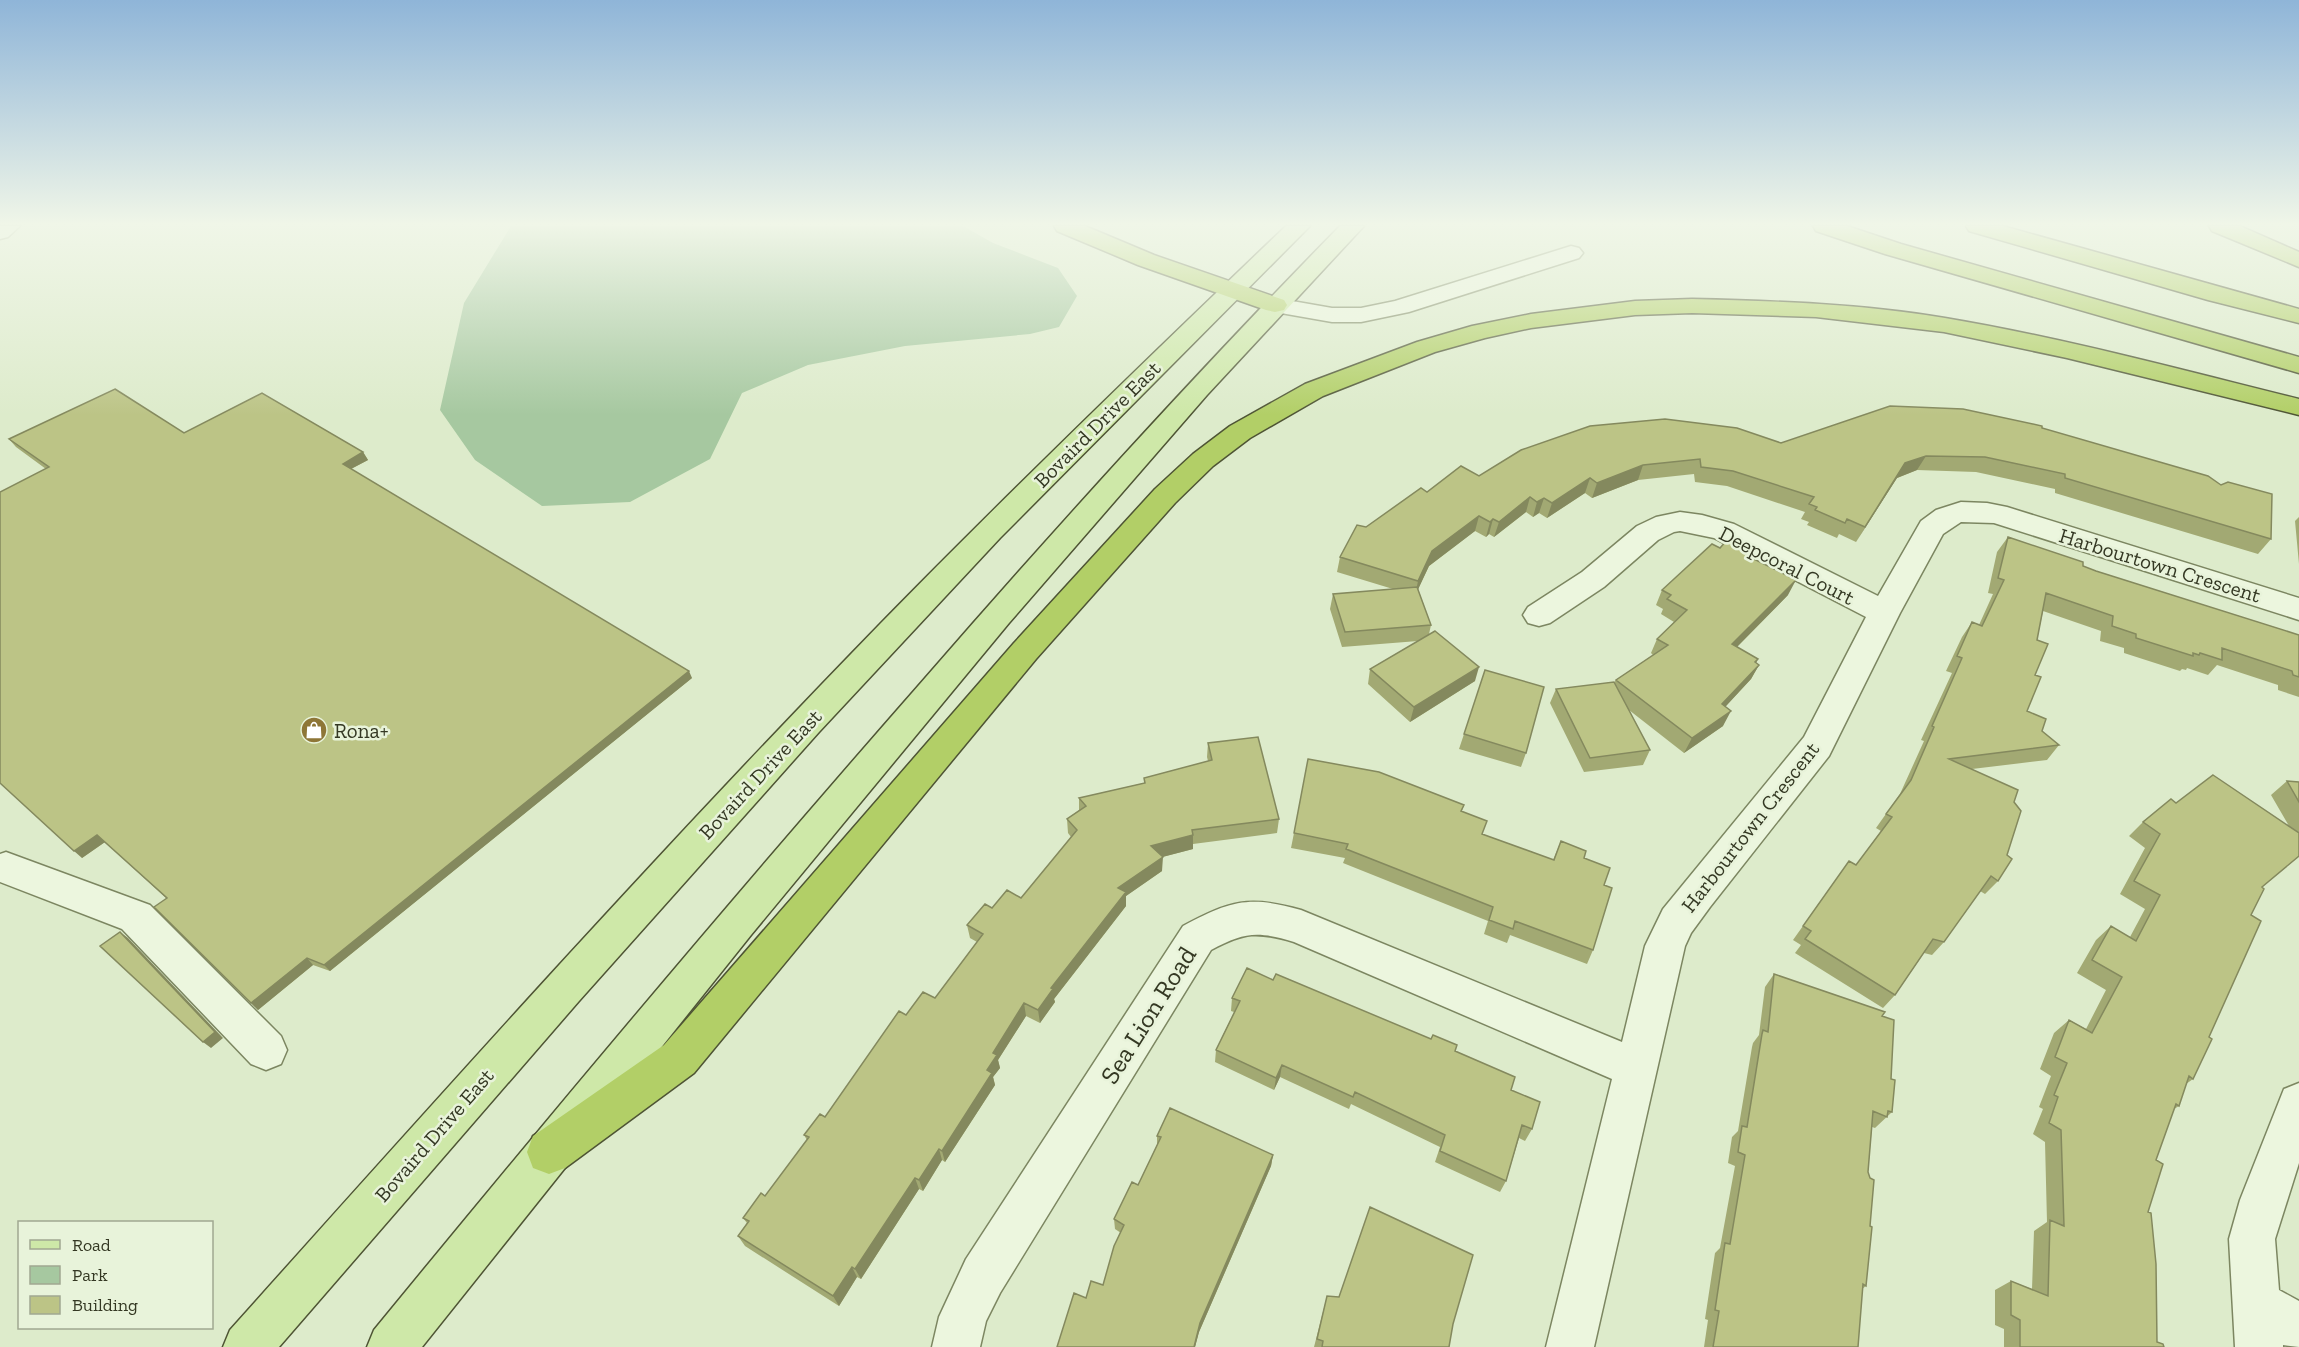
<svg xmlns="http://www.w3.org/2000/svg" width="2299" height="1347" font-family="'Zilla Slab',serif">
  <rect width="100%" height="100%" fill="#ddebcb"/>
  <path fill="#a6c8a0" d="M511,226H963L993,243L1058,268L1077,296L1059,327L1030,334L905,346L808,365L742,393L710,459L630,502L542,506L475,460L440,410L464,303Z"/>
  <g fill="none" stroke-linecap="round" stroke-linejoin="round">
    <defs>
      <path id="minor" d="M0,226H20L8,237L0,239Z
        M1571,246L1579,248L1583,253L1579,258L1409,312L1361,322H1332L1275,312L1266,310L1263,305L1266,300L1275,298L1332,308H1361L1395,301Z
        M1961,502L1987,503L2007,507L2299,598V620L1994,523L1961,522L1943,534L1900,613L1829,756L1710,907L1691,933L1685,946L1594,1347H1546L1612,1079L1294,942C1257,931 1245,932 1211,950L1000,1293L986,1321L980,1347H932L939,1317L966,1259L1183,926C1230,901 1249,895 1301,910L1622,1042L1645,946L1663,909L1804,737L1866,617L1714,538L1680,531L1674,532L1658,540L1604,587L1550,623L1539,626L1528,623L1523,615L1528,607L1582,572L1637,526L1656,517L1680,512L1702,515L1734,524L1878,596L1921,521L1936,510Z
        M6,852L150,905L281,1036L287,1050L281,1064L266,1070L251,1064L122,929L0,882V854Z
        M2299,1083V1163L2275,1239L2279,1290L2299,1301V1347L2283,1345V1347H2235L2229,1239L2240,1200L2284,1089Z"/>
      <path id="major" d="M1286,226H1310L1000,538L819,732L579,1001L279,1347H223L230,1330C443,1092 657,853 880,624C1012,489 1149,357 1286,226Z
        M1340,226H1364L1207,395L1009,623L751,935L422,1347H367L374,1330C555,1109 738,891 926,677C1060,523 1197,372 1340,226Z"/>
      <path id="highway" d="M1054,226H1085L1154,255L1284,300L1287,305L1284,310L1275,312L1266,310L1138,265L1057,231Z
        M1813,226H1847L1901,244L2299,357V373L1885,254L1816,231Z
        M1966,226H2003L2299,309V323L2208,300L1969,231Z
        M2209,226H2240L2299,252V267L2212,231Z
        M1692,299C1777,301 1862,304 1945,318C2064,338 2182,370 2299,399V415L2067,358L1944,332L1816,317L1692,313L1635,315L1531,328L1485,338L1435,352L1323,396L1250,438L1213,466L1175,503L1036,659L694,1073L565,1168L549,1174L533,1168L527,1152L533,1136L664,1045L1014,643L1155,489L1193,454L1230,426L1305,384L1417,342L1472,326L1531,314L1635,301Z"/>
    </defs>
    <use href="#minor" stroke="#7c8661" stroke-width="3"/>
    <use href="#major" stroke="#4e5434" stroke-width="3"/>
    <use href="#highway" stroke="#4e5434" stroke-width="3"/>
    <use href="#minor" fill="#ecf6de" fill-rule="evenodd"/>
    <use href="#major" fill="#cee8a8" fill-rule="evenodd"/>
    <use href="#highway" fill="#b2cf67" fill-rule="evenodd"/>
  </g>
  <path fill="#a2a973" d="M2042,428L2271,539L2258,554L2055,493V489L1976,472L1917,470L1897,478L1856,542L1839,534L1837,538L1807,525L1809,522L1801,519L1805,512L1727,486L1695,482L1694,474L1638,480L1592,498L1585,493L1547,518L1539,513L1533,517L1526,512L1494,537L1489,534L1486,537L1475,531L1429,566L1418,589L1431,625L1429,634L1475,681L1410,722L1368,684L1370,669L1418,641L1342,647L1330,609L1333,594L1393,589L1337,572L1340,557L1366,527L1427,492L1479,476L1781,443Z
    M184,433L363,452L368,460L351,469L692,678L330,971L313,965L258,1010L251,1003L166,898L105,842L82,858L46,469L16,447L9,439Z
    M2299,517V564L2295,521Z
    M2008,537L2096,571L2299,635V697L2278,690V685L2217,665L2208,675L2187,668L2186,670L2182,669L2180,671L2124,653V648L2100,641L2101,631L2043,611L2037,640L2035,675L2027,711L2042,731L2059,745L2047,760L1972,769L2014,802L1998,881L1985,894L1980,891L1944,942L1932,955L1924,953L1895,995L1883,1008L1795,953L1801,945L1793,940L1849,861L1856,865L1881,831L1876,828L1900,794L1924,741L1921,740L1952,673L1946,671L1962,637L1972,622L1979,625L1993,594L1988,593L1997,552Z
    M1720,548L1756,555L1754,559L1788,595L1737,647L1758,659L1756,663L1759,665L1751,679L1725,707L1723,726L1684,753L1629,710L1650,750L1643,765L1584,772L1550,703L1556,689L1614,683L1616,680L1653,655L1651,653L1657,639L1674,622L1661,614L1663,609L1656,605L1662,590Z
    M1464,734L1526,753L1521,767L1459,749Z
    M1208,743L1279,819L1277,833L1193,844V849L1162,857V871L1126,896V906L1054,999L1055,1002L1040,1023L1026,1016L998,1060L1000,1068L993,1077L995,1085L945,1162L942,1160L923,1191L919,1189L861,1279L857,1277L839,1306L745,1246L738,1236L747,1223L743,1218L765,1196L807,1140L804,1135L825,1117L906,1015L935,998L977,942L970,938L967,925L992,908L1021,898L1071,837L1068,833L1067,819L1079,810V798L1144,783V778L1208,761L1207,757Z
    M2287,781L2299,782V856L2262,887L2251,915L2209,1037L2193,1079L2186,1084L2179,1106L2174,1109L2156,1160L2148,1212L2157,1342L2164,1347H2004V1329L1995,1325V1290L2011,1281L2032,1289L2034,1231L2047,1222L2045,1142L2033,1134L2043,1109L2039,1107L2051,1076L2040,1069L2054,1033L2069,1020L2086,1029L2106,990L2077,973L2096,940L2111,926L2130,937L2145,909L2120,894L2145,848L2129,836L2143,822L2176,803L2289,826L2271,795Z
    M1464,805L1462,811L1482,834L1553,860L1561,841L1584,858L1604,885L1593,950L1587,964L1510,935L1507,943L1484,934L1488,921L1343,863L1345,858L1291,848L1294,833Z
    M1774,974L1882,1016L1891,1079L1892,1112L1875,1128L1872,1127L1868,1172L1870,1226L1866,1286L1862,1289L1858,1347H1704L1708,1320L1705,1319L1715,1253L1720,1248L1735,1166L1728,1163L1732,1137L1738,1131L1752,1047L1753,1043L1759,1035L1765,987Z
    M1273,980L1455,1051L1511,1090L1532,1129L1525,1141L1519,1138L1506,1181L1500,1192L1435,1162L1440,1147L1351,1104L1349,1109L1280,1077L1274,1090L1215,1062L1216,1050L1234,1012L1231,1011L1232,998Z
    M1157,1136L1273,1155L1271,1166L1199,1332L1195,1347H1057L1086,1298L1103,1285L1121,1233L1115,1229L1114,1219L1138,1185L1157,1145Z
    M1327,1296L1453,1324L1449,1347H1314Z"/>
  <path fill="#84895e" d="M363,452L368,460L347,471L343,464Z
    M1926,456L1917,470L1897,478L1856,542L1905,463Z
    M1643,465L1638,480L1592,498L1597,483Z
    M1590,478L1585,493L1547,518L1552,503Z
    M1530,497L1526,512L1494,537L1499,522Z
    M1544,498L1539,513L1533,517L1537,502Z
    M1479,516L1475,531L1429,566L1415,596L1418,581L1432,551Z
    M1493,519L1489,534L1486,537L1490,522Z
    M1796,580L1788,595L1725,659L1732,644Z
    M1758,659L1750,674L1759,665L1751,679L1714,719L1722,704Z
    M1479,667L1475,681L1410,722L1414,707Z
    M689,671L692,678L330,971L324,965Z
    M1731,711L1723,726L1684,753L1692,738Z
    M97,835L105,842L82,858L74,851Z
    M1193,835V849L1151,860V846Z
    M1163,857L1162,871L1126,896V906L1054,999L1055,1002L1040,1023L1038,1010L1051,988L1118,888Z
    M120,932L128,938L223,1038L211,1048L203,1042Z
    M307,958L313,965L258,1010L251,1003Z
    M1024,1003L1026,1016L998,1060L1000,1068L993,1077L995,1085L945,1162L942,1151L987,1070L993,1053Z
    M1282,1065L1280,1077L1274,1090L1276,1078Z
    M939,1149L942,1160L923,1191L919,1180Z
    M1273,1155L1271,1166L1199,1332L1195,1347H1194L1200,1323Z
    M915,1178L919,1189L861,1279L855,1269Z
    M852,1267L857,1277L839,1306L833,1296Z"/>
  <path fill="#bcc486" stroke="#84895e" stroke-width="1.5" d="M115,389L184,433L262,393L363,452L343,464L689,671L324,965L307,958L251,1003L154,907L167,898L97,835L74,851L0,783V492L49,467L9,439Z
    M1890,406L1963,409L2042,426V428L2208,476L2221,485L2228,482L2272,494L2271,539L2065,478V474L1985,457L1926,456L1905,463L1865,527L1847,519L1845,523L1815,510L1817,507L1809,504L1814,497L1733,471L1701,467L1700,459L1643,465L1597,483L1590,478L1552,503L1544,498L1537,502L1530,497L1499,522L1493,519L1490,522L1479,516L1432,551L1418,581L1340,557L1357,525L1366,527L1421,488L1427,492L1461,466L1479,476L1521,450L1590,426L1665,419L1737,428L1781,443Z
    M2008,537L2083,562V566L2096,571L2299,635V677L2293,675L2292,671L2222,648V660L2200,653L2199,655L2193,653V656L2136,638V634L2112,626L2113,616L2046,593L2037,640L2048,644L2035,675L2041,677L2027,711L2046,719L2042,731L2059,745L1949,759L2018,790L2014,802L2021,811L2007,855L2012,859L1998,881L1991,876L1944,942L1933,939L1895,995L1805,939L1811,931L1803,926L1849,861L1856,865L1892,817L1886,814L1911,780L1934,727L1932,726L1962,658L1957,656L1972,622L1982,626L2004,580L1998,578Z
    M1727,540L1756,555L1752,558L1796,580L1732,644L1758,659L1755,662L1759,665L1722,704L1731,711L1692,738L1616,680L1668,645L1657,639L1687,610L1667,599L1671,595L1662,590L1712,544L1720,548Z
    M1417,587L1431,625L1345,632L1333,594Z
    M1435,631L1479,667L1414,707L1370,669Z
    M1485,670L1544,687L1526,753L1464,734Z
    M1614,682L1650,750L1590,758L1556,689Z
    M1258,737L1279,819L1192,830L1193,835L1151,846L1163,857L1118,888L1126,892L1051,988L1053,989L1038,1010L1024,1003L993,1053L997,1055L987,1070L992,1073L942,1151L939,1149L919,1180L915,1178L855,1269L852,1267L833,1296L738,1236L749,1221L743,1218L761,1193L765,1196L809,1137L804,1135L820,1114L825,1117L899,1011L906,1015L923,992L935,998L983,934L967,925L985,904L992,908L1007,890L1021,898L1077,830L1067,819L1086,806L1079,798L1145,783L1144,778L1212,760L1208,743Z
    M1308,759L1379,772L1464,805L1461,811L1487,821L1482,834L1554,860L1561,841L1586,851L1584,858L1610,868L1604,885L1612,888L1593,950L1515,921L1513,929L1489,920L1493,907L1346,849L1348,844L1294,833Z
    M2213,775L2299,833V856L2262,887L2264,889L2251,915L2261,921L2209,1037L2212,1039L2193,1079L2189,1076L2179,1106L2176,1104L2156,1160L2163,1164L2148,1212L2151,1213L2156,1264L2157,1342L2163,1344L2164,1347H2020V1320L2011,1315V1281L2048,1296L2050,1220L2064,1226L2061,1130L2049,1123L2058,1097L2054,1095L2067,1063L2055,1057L2069,1020L2092,1033L2122,977L2092,960L2111,926L2136,941L2160,895L2134,881L2160,834L2143,822L2171,799L2176,803Z
    M2287,781L2299,782V802Z
    M120,932L215,1032L203,1042L100,946Z
    M1247,968L1273,980L1276,974L1431,1039L1433,1035L1457,1045L1455,1051L1515,1077L1511,1090L1540,1102L1532,1129L1522,1125L1506,1181L1440,1151L1445,1135L1355,1092L1353,1097L1282,1065L1276,1078L1216,1050L1240,1001L1232,998Z
    M1774,974L1885,1012L1882,1016L1894,1020L1891,1079L1895,1080L1892,1112L1888,1111L1887,1117L1873,1111L1868,1172L1870,1178L1874,1180L1870,1226L1872,1227L1866,1286L1863,1284L1858,1347H1713L1719,1311L1715,1310L1725,1243L1730,1244L1745,1155L1738,1152L1742,1126L1747,1127L1762,1034L1763,1030L1768,1032Z
    M1170,1108L1273,1155L1200,1323L1194,1347H1057L1074,1293L1086,1298L1091,1281L1103,1285L1114,1246L1124,1225L1114,1219L1132,1182L1138,1185L1161,1137L1157,1136Z
    M1370,1207L1473,1255L1453,1324L1449,1347H1322L1323,1341L1317,1339L1327,1296L1339,1297Z"/>
  <linearGradient id="sky" x2="0" y2="1"><stop stop-color="#8fb5d8"/><stop offset="0.54" stop-color="#f0f6e8"/><stop offset="1" stop-color="#f0f6e8" stop-opacity="0"/></linearGradient>
  <rect width="2299" height="415" fill="url(#sky)"/>
  <defs>
    <symbol id="shop-disc" viewBox="-11 -11 22 22"><circle r="9.5" fill="#8e7637" stroke="#e8f3da"/><path d="M-5-2.5h2.3a2.7 3.5 0 0 1 5.4 0H5L5.5 6h-11ZM-1.5-2.5h3a1.5 2.3 0 0 0-3 0Z" fill="#fff"/></symbol>
  </defs>
  <g fill-rule="evenodd">
    <use href="#shop-disc" x="299" y="715" width="30" height="30"/>
  </g>
  <g text-anchor="middle" dominant-baseline="central" stroke-width="5" stroke-linejoin="round" paint-order="stroke">
    <g font-size="21" fill="#343823" stroke="#e8f3da">
      <text transform="translate(1097 424) rotate(-45)">Bovaird Drive East</text>
      <text transform="translate(1787 565) rotate(27)">Deepcoral Court</text>
      <text transform="translate(2160 565) rotate(17)">Harbourtown Crescent</text>
      <text transform="translate(760 774) rotate(-47)">Bovaird Drive East</text>
      <text transform="translate(1750 827) rotate(-52)">Harbourtown Crescent</text>
      <text transform="translate(434 1135) rotate(-49)">Bovaird Drive East</text>
    </g>
    <g font-size="21" fill="#343823" stroke="#e8f3da" text-anchor="start">
      <text x="334" y="730">Rona+</text>
    </g>
    <g font-size="26" fill="#343823" stroke="#e8f3da">
      <text transform="translate(1148 1015) rotate(-58)">Sea Lion Road</text>
    </g>
  </g>
  <rect x="18" y="1221" width="195" height="108" fill="#e8f3da" stroke="#a0a891" stroke-width="1.5"/>
  <rect x="30" y="1240" width="30" height="9" fill="#cee8a8" stroke="#a0a891" stroke-width="1.5"/>
  <text x="72" y="1251" font-size="18" fill="#343823">Road</text>
  <rect x="30" y="1266" width="30" height="18" fill="#a6c8a0" stroke="#a0a891" stroke-width="1.5"/>
  <text x="72" y="1281" font-size="18" fill="#343823">Park</text>
  <rect x="30" y="1296" width="30" height="18" fill="#bcc486" stroke="#a0a891" stroke-width="1.5"/>
  <text x="72" y="1311" font-size="18" fill="#343823">Building</text>
</svg>
